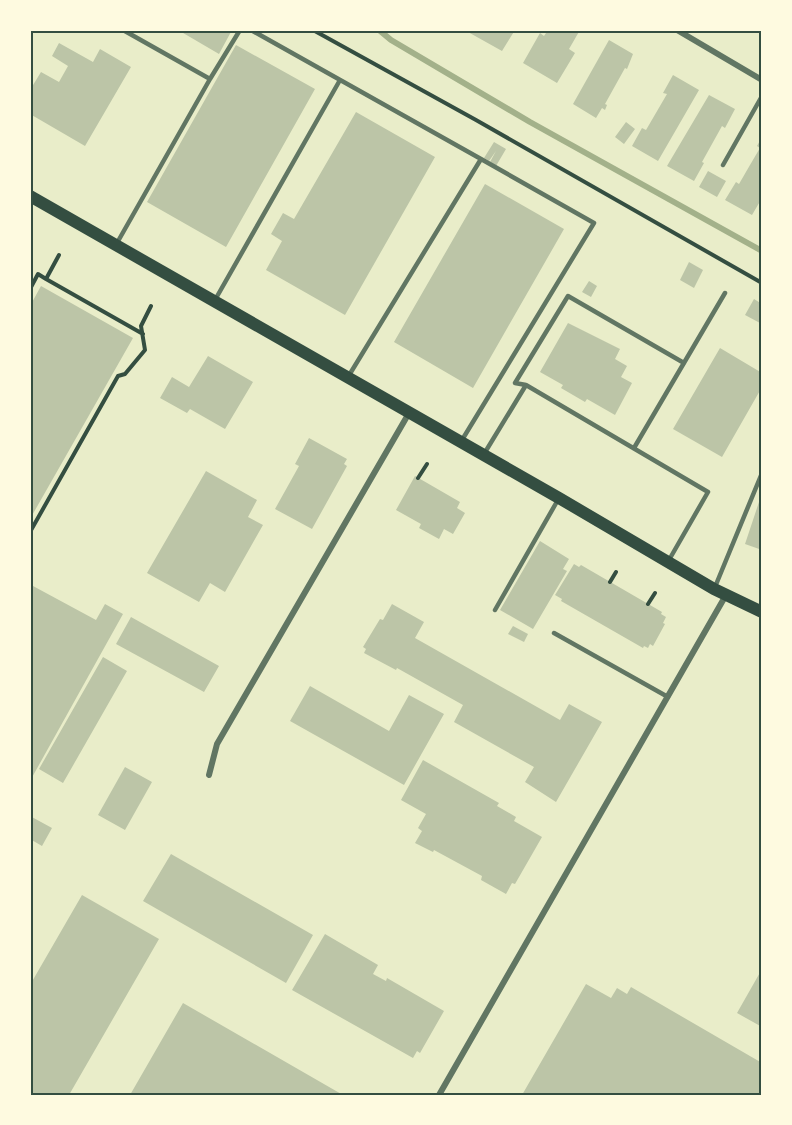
<svg xmlns="http://www.w3.org/2000/svg" width="792" height="1125" font-family="Montserrat,sans-serif">
  <rect width="100%" height="100%" fill="#e9edc9"/>
  <g fill="none" stroke-linecap="round" stroke-linejoin="round">
    <path stroke="#a3b18a" stroke-width="6" d="M379,30L391,40L530,122L762,251"/>
  </g>
  <path fill="#bcc5a7" d="M178,30H232L219,54Z
    M469,30H515L502,51L468,32Z
    M548,30H580L569,49L575,53L557,83L523,63L540,33L544,36Z
    M609,40L633,54L627,69L625,68L605,104L607,105L605,110L602,108L596,118L573,104Z
    M59,43L93,62L100,49L131,67L85,146L30,114V90L41,72L59,82L68,66L52,56Z
    M236,45L315,89L226,247L147,202Z
    M673,75L699,90L658,161L632,146L642,128L646,130L667,94L663,93Z
    M709,95L735,109L725,128L722,126L702,162L704,163L694,181L667,166Z
    M356,112L435,157L345,315L266,270L282,241L271,234L283,213L294,219Z
    M626,122L635,129L624,144L615,137Z
    M762,137V198L752,215L725,200L736,182L739,184L750,165L760,148L757,146Z
    M494,142L506,149L496,166L490,162L496,151L489,161L484,158Z
    M708,171L726,181L717,197L699,187Z
    M485,184L564,229L473,388L394,342Z
    M689,262L703,270L694,288L680,280Z
    M589,281L597,286L591,297L582,292Z
    M41,286L133,338L30,519V306Z
    M754,299L762,304V318L760,323L745,315Z
    M568,323L620,349L615,359L627,366L621,377L632,383L615,415L587,399L585,402L561,388L563,385L540,372Z
    M720,348L762,373V387L722,457L673,429Z
    M208,356L253,382L225,429L190,409L187,413L160,398L172,377L189,387Z
    M309,438L347,459L344,464L347,466L312,529L275,509L299,466L295,464Z
    M206,471L257,500L248,517L263,525L225,592L210,583L199,602L147,573Z
    M415,476L460,502L457,508L465,513L453,534L444,529L439,539L419,528L421,524L396,510Z
    M762,493V550L745,544Z
    M540,541L569,559L563,569L567,571L533,629L500,610Z
    M574,564L579,567L581,565L662,612L661,614L666,617L663,623L665,624L653,646L650,644L648,648L644,646L643,648L561,601L562,599L555,595Z
    M33,586L96,620L105,604L123,614L30,781V592Z
    M392,604L424,622L415,638L560,720L569,704L602,722L556,802L525,782L534,767L454,722L463,705L397,668L396,670L364,653L366,649L363,647L380,619L383,620Z
    M131,617L219,666L204,692L116,644Z
    M513,626L528,634L524,642L508,634Z
    M103,657L127,671L63,783L39,769Z
    M310,686L389,731L409,695L444,714L404,785L290,721Z
    M423,760L499,803L497,806L516,817L514,821L542,837L515,884L512,883L506,894L481,880L482,876L434,850L433,852L415,843L422,831L418,828L426,814L401,800Z
    M125,767L152,782L125,830L98,815Z
    M30,816L52,828L42,846L30,839Z
    M171,854L313,935L286,983L143,901Z
    M82,895L159,939L69,1095H30V985Z
    M325,934L378,965L373,974L386,981L387,978L444,1011L420,1053L417,1051L413,1058L292,990Z
    M762,969V1027L737,1013Z
    M586,984L611,998L617,988L627,994L631,987L762,1063V1095H522Z
    M183,1003L343,1095H130Z"/>
  <g fill="none" stroke-linecap="round" stroke-linejoin="round">
    <path stroke="#344e41" stroke-width="4" d="M313,30L476,120L762,283
      M59,255L46,279L143,334
      M30,289L38,274L46,279
      M418,478L427,464
      M30,532L118,376L125,374L145,350L141,326L151,306
      M610,582L616,572
      M648,604L655,593"/>
    <path stroke="#617663" stroke-width="4.5" d="M123,30L210,79
      M251,30L481,159
      M723,165L762,96
      M117,243L210,79L240,30
      M215,300L340,80
      M348,377L481,159L594,223L462,440
      M526,385L515,383L568,296L684,363
      M634,448L725,293
      M484,454L526,385L708,492L669,560
      M715,587L762,473
      M495,610L559,498
      M554,633L668,697"/>
    <path stroke="#617663" stroke-width="6" d="M677,30L762,80
      M209,775L217,744L409,413
      M439,1095L726,595"/>
    <path stroke="#344e41" stroke-width="12" d="M30,196L559,498L714,589L762,612"/>
  </g>
  <rect width="792" height="1125" fill="none" stroke="#fefae0" stroke-width="63"/>
  <rect x="32" y="32" width="728" height="1062" fill="none" stroke="#344e41" stroke-width="2"/>
</svg>
